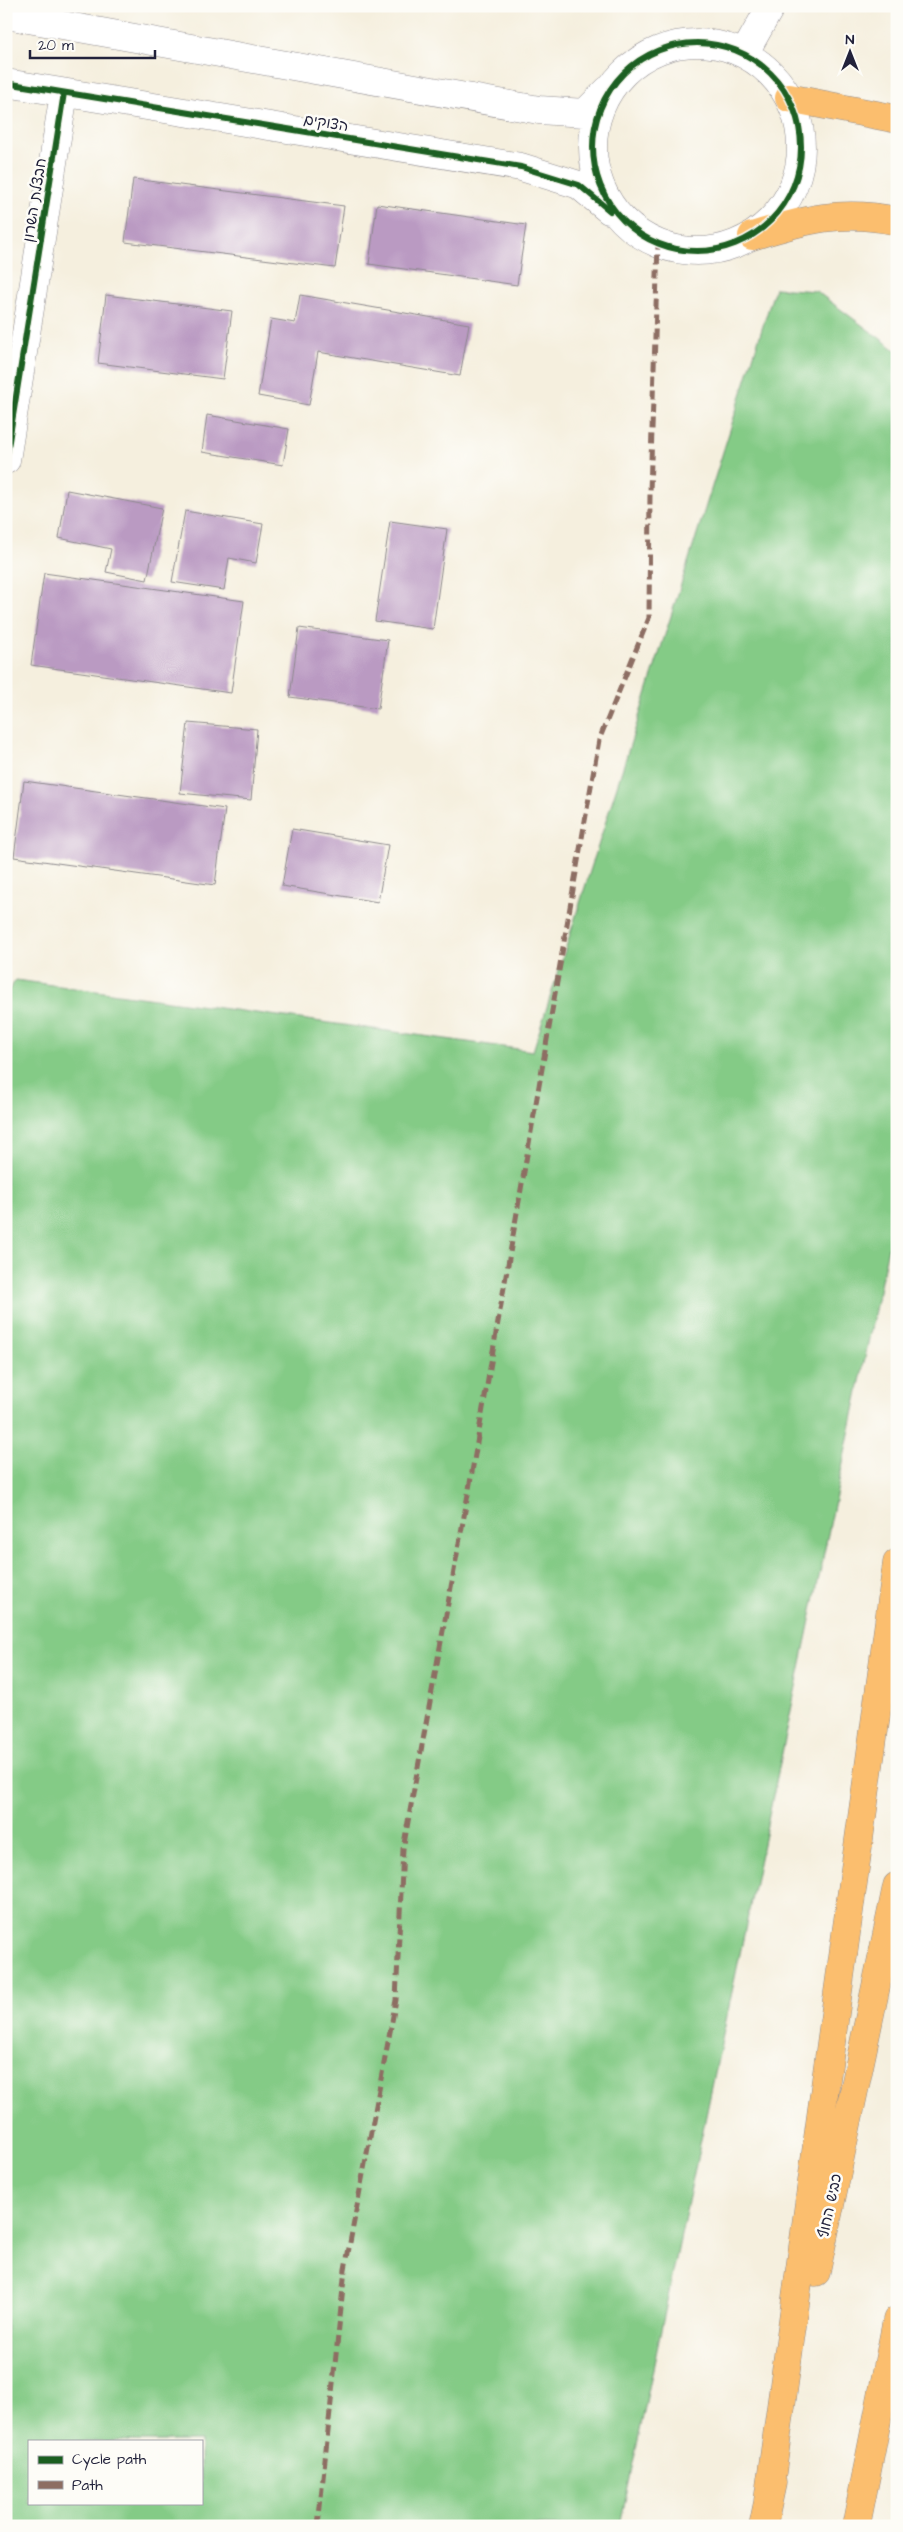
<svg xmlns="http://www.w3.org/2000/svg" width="903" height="2532" font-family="'Architects Daughter','Playpen Sans Hebrew',sans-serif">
  <rect width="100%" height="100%" fill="#fdfcf7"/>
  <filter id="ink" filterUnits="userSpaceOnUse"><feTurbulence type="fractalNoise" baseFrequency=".02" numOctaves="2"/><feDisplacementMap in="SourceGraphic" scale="10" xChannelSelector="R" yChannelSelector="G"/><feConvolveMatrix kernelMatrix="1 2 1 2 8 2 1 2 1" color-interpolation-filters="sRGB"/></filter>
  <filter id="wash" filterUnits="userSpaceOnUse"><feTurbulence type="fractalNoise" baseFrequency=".0096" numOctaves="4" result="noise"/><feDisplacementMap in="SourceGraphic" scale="20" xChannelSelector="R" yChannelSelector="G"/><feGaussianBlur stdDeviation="1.12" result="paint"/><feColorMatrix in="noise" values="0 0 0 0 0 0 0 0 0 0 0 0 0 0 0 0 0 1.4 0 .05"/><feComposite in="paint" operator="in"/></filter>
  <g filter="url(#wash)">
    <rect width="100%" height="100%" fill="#f5efde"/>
    <path fill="#84cb86" stroke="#537660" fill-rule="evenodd" d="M775,288L816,291L897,351V1205L620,2526H6V994L16,980L533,1051ZM29,2441H201V2503H29Z"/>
    <g id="blocks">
      <path fill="#ba9ac2" d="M133,179L344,206L335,268L125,242Z
        M377,204L526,225L517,285L369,264Z
        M106,295L232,311L223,379L98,363Z
        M300,295L469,324L460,376L318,352L309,405L258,396L271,319L295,323Z
        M207,415L289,429L283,465L202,452Z
        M67,490L162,508L147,580L106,572L111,549L59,538Z
        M185,511L263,524L256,563L229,558L224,590L172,582Z
        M390,521L447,529L433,629L375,621Z
        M44,573L244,601L231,693L31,665Z
        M299,628L388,640L378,709L290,697Z
        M188,723L257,729L251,800L180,793Z
        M24,781L225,809L215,885L14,857Z
        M292,829L388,845L378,902L282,886Z"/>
    </g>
  </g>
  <g filter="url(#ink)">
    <use href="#blocks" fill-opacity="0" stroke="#8c888c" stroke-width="1"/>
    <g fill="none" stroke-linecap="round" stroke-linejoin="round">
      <defs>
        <path id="minor" d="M6,15L539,110L585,113L608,90
          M593 147a104 104 0 1 1 208 0a104 104 0 1 1-208 0Z
          M744,54L771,6
          M6,83L521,167L579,185L609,210
          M6,460L64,93"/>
        <path id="highway" d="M789,98L897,119
          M752,236C805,220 841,209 897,221
          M816,2272L897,1886
          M768,2501L897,1563
          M763,2526L772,2483
          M856,2526L897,2320"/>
      </defs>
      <use href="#minor" stroke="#8c888c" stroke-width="29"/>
      <use href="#highway" stroke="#8c888c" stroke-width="29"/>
      <use href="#minor" stroke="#fff" stroke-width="28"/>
      <use href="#highway" stroke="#fbbe6e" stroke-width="28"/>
      <path stroke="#8d6e63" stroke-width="5" stroke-dasharray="10 5" stroke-linecap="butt" d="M318,2526L345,2269L396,2000L403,1849L469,1489L599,740L649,618L650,492L658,244"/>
      <defs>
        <path id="cycleway" d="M593 147a104 104 0 1 1 208 0a104 104 0 1 1-208 0Z
          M6,83L521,167L579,185L610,211
          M6,460L64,93"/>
      </defs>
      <use href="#cycleway" stroke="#fdfcf7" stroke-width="9"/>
      <use href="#cycleway" stroke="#1b5e20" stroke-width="6"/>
    </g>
  </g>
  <g text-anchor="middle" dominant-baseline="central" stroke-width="5" stroke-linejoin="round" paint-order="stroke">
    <g font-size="15" fill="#22223b" stroke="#fdfcf7">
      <text transform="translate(326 123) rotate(9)">הצוקים</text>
      <text transform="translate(35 200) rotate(-81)">חבצלת השרון</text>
      <text transform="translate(830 2206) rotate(-78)">כביש החוף</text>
    </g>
  </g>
  <rect width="903" height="2532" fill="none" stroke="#fdfcf7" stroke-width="25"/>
  <rect x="28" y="2440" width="175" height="65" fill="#fdfcf7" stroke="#a5a5ac"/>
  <rect x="38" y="2456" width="25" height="8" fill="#1b5e20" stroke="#a5a5ac"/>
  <text x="72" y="2464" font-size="15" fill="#22223b">Cycle path</text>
  <rect x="38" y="2481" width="25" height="8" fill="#8d6e63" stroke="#a5a5ac"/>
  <text x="72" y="2490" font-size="15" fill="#22223b">Path</text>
  <g transform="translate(850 52)" stroke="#fdfcf7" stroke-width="4" paint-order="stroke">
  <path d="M0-4L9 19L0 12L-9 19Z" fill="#22223b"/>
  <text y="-8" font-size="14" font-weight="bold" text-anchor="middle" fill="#22223b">N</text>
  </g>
  <path d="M30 50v8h125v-8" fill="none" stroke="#22223b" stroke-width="2.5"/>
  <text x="38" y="50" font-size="15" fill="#22223b" stroke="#fdfcf7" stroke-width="4" paint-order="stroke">20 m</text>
</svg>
